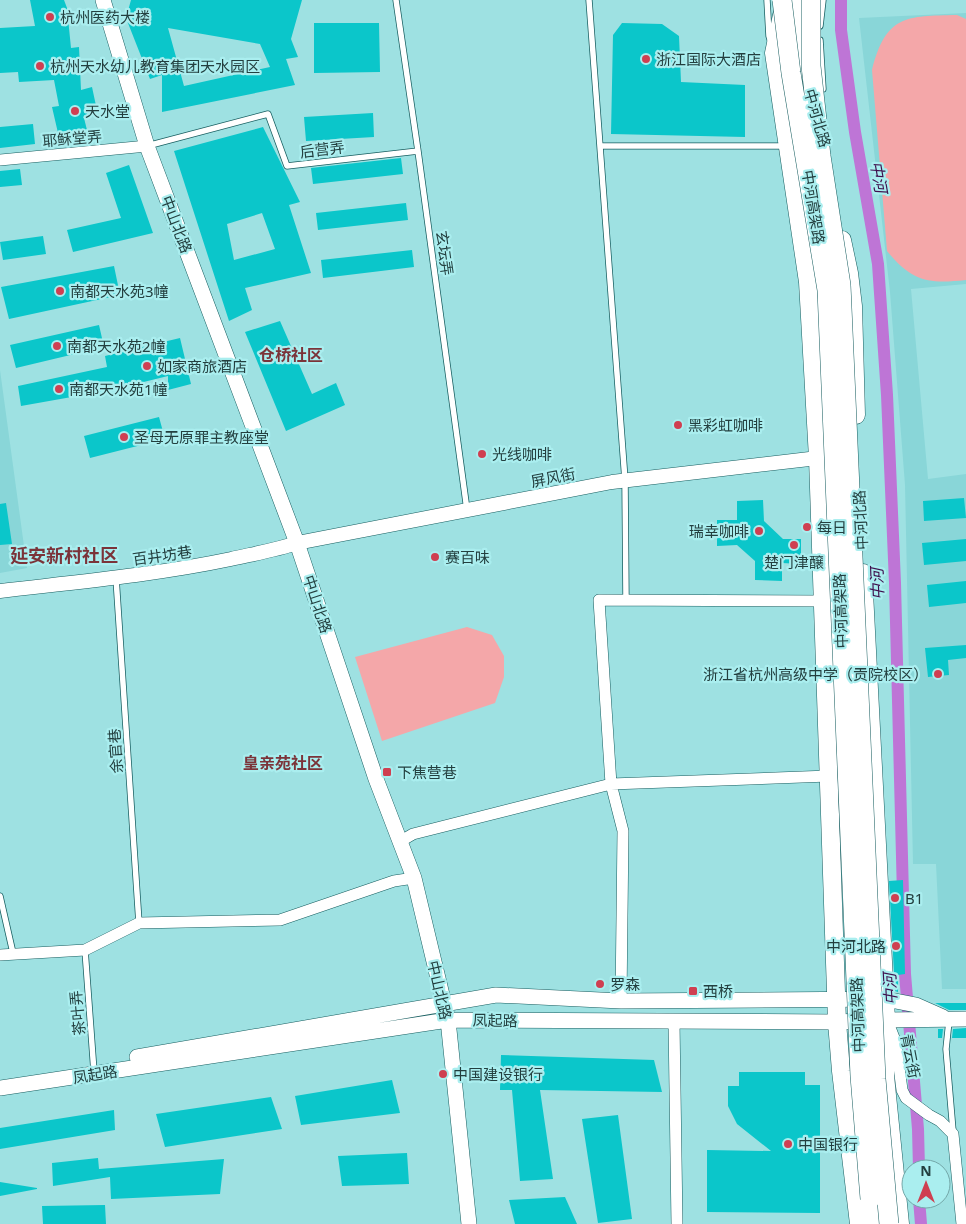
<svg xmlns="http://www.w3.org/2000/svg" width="966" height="1224" font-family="'Noto Sans','Noto Sans SC',sans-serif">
  <rect width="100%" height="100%" fill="#9ee1e2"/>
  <path fill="#89d6d8" d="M966,13V284L911,289L928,479L966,474V989H942L936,864H913L905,485L890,292L859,18Z
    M0,370L27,568L0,573Z"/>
  <path fill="#f4a7a9" d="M957,15L966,19V280C929,284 912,282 887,251L872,70C886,15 906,16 957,15Z
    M467,627L492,635L504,656V677L495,703L382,741L355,657Z"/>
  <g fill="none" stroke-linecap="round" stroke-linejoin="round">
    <path stroke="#be75d6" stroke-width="12" d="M841,0V30L855,132L878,264L887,395L895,583L905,974L918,1129L919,1169
      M919,1199L921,1224"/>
  </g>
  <path fill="#0bc6ca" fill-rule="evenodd" d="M30,0H64L67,8L71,48L79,47L81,90L92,87L98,115L84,118L87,130L71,134L70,130L58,133L52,107L59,106L54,80L19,82L18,72L0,73V28L35,26Z
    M131,0H302L291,39L298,57L286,59L295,85L162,112V75L150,79L126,18ZM168,28L260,44L270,67L184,86Z
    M314,23H379L380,72L314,73Z
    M622,23L662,24L679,36L681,82L745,85V137L611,134L613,35Z
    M373,113L374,137L306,141L304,117Z
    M33,124L35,144L0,148V127Z
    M263,127L300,202L289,205L311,273L245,288L252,310L229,321L174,151ZM262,213L275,249L234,260L227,224Z
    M401,158L403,174L313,184L311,168Z
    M129,165L153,233L73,252L67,230L121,218L106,173Z
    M20,169L22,185L0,187V171Z
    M406,203L408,220L318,230L316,213Z
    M43,236L46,254L3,260L0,242Z
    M412,250L414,267L323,278L321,260Z
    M114,266L120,295L9,319L1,287Z
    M280,321L312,394L336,383L345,405L286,431L245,332Z
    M99,325L104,347L16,368L10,345Z
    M180,338L191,384L168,390V376L111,390L21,406L18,386L107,367L105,356Z
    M159,417L165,439L90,458L84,436Z
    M964,498L966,518L924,521L923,501Z
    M763,500L764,521L783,539H801V564L782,563V581L755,580V561L737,545L717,546V520H737V501Z
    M6,503L12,544L0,545V504Z
    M966,539V561L924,565L922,543Z
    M966,581V603L929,607L927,585Z
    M966,645V658L948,660L949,675L928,677L925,648Z
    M903,880L905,974L898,975V992L895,991L889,881Z
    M935,1003H966V1010H949Z
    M966,1028V1038H952L953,1029Z
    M938,1029H943L942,1038H938Z
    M501,1055L654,1060L662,1092L540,1090L553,1179L520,1181L512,1090H500Z
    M739,1072H805V1085H820V1213L707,1212V1150L771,1151L737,1124L728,1106V1086H739Z
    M392,1080L400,1113L301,1125L295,1096Z
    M271,1097L282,1129L165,1147L156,1114Z
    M114,1110L115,1130L0,1149V1128Z
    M618,1115L632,1219L598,1223L582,1119Z
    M407,1153L409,1184L342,1186L338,1156Z
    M98,1158L99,1169L224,1159L220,1194L111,1199L110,1177L53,1186L52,1163Z
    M0,1182L37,1188V1189L0,1196Z
    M565,1197L577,1224H515L509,1200Z
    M105,1205L106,1224H43L42,1206Z"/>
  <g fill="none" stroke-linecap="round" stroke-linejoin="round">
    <defs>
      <path id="service" d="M396,0L418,151L467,510
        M589,0L625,480L626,600
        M767,0L769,36L771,43
        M820,26L823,0
        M820,40L823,89
        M147,146L268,114L287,166L418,151
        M600,146H785
        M116,578L139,923
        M0,896L13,953
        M85,950L94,1072
        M949,1021L946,1049L953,1131"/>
      <path id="minor" d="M0,160L147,146
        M401,841L413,834L611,784L829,776
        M0,955L85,950L139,923L280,920L394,881L414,878
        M621,1001L623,831L611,784L599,600L823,601
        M674,1022L677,1224
        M889,1025L896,1043L902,1090L906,1098L929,1115L940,1121L953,1134L962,1224"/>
      <path id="tertiary" d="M0,591C77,582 155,575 231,559C253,554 276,550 297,543L612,482L818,458"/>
      <path id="secondary" d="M103,0L147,146L297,543L376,779L414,878L448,1020L469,1224
        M137,1057L496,995L621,1001L885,999L916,1005L943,1017
        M0,1088L448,1020L837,1022L886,1020L966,1019"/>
      <path id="primary" d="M800,0L801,63L809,88
        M782,15L774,53L808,282L818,458L837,1022L841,1071L859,1224
        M842,240L849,273L853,306L856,415
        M863,573L886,1020L885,1076L900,1224"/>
      <path id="trunk" d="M870,1199L871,1224"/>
    </defs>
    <use href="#service" stroke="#175e60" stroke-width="7"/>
    <use href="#minor" stroke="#175e60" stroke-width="12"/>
    <use href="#tertiary" stroke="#175e60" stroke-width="15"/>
    <use href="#secondary" stroke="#175e60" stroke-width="16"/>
    <use href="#primary" stroke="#175e60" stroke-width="19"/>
    <use href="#trunk" stroke="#175e60" stroke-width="20"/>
    <use href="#service" stroke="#fff" stroke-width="5.5"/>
    <use href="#minor" stroke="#fff" stroke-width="11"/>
    <use href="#tertiary" stroke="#fff" stroke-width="14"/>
    <use href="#secondary" stroke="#fff" stroke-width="15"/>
    <use href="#primary" stroke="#fff" stroke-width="18"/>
    <use href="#trunk" stroke="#fff" stroke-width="19"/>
    <defs>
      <path id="trunk-bridge" d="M782,0L791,73L827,290L860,1076L870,1199
        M811,0V66L821,156L841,285L876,1079L889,1224"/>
    </defs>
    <use href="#trunk-bridge" stroke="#175e60" stroke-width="20" stroke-linecap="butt"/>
    <use href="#trunk-bridge" stroke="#fff" stroke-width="19"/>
  </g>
  <g fill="#cf3f51" stroke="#aaeeef" stroke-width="2">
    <circle cx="50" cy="17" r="5"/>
    <circle cx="646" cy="59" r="5"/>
    <circle cx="40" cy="66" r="5"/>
    <circle cx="75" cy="111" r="5"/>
    <circle cx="60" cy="291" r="5"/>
    <circle cx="57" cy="346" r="5"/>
    <circle cx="147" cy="366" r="5"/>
    <circle cx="59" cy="389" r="5"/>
    <circle cx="678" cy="425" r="5"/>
    <circle cx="124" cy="437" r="5"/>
    <circle cx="482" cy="454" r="5"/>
    <circle cx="807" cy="527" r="5"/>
    <circle cx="759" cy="531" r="5"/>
    <circle cx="794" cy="545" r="5"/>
    <circle cx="435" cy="557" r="5"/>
    <circle cx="938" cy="674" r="5"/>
    <rect x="382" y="767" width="10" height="10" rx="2.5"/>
    <circle cx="895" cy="898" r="5"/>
    <circle cx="896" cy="946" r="5"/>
    <circle cx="600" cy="984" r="5"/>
    <rect x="688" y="986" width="10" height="10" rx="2.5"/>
    <circle cx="443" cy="1074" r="5"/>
    <circle cx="788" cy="1144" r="5"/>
  </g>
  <g text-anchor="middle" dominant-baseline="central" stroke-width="4.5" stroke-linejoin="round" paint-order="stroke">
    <g font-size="15" fill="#233f3f" stroke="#aaeeef" text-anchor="start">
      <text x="60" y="17">杭州医药大楼</text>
      <text x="656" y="59">浙江国际大酒店</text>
      <text x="50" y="66">杭州天水幼儿教育集团天水园区</text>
      <text x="85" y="111">天水堂</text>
      <text x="70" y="291">南都天水苑3幢</text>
      <text x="67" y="346">南都天水苑2幢</text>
      <text x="157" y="366">如家商旅酒店</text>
      <text x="69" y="389">南都天水苑1幢</text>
      <text x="688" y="425">黑彩虹咖啡</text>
      <text x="134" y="437">圣母无原罪主教座堂</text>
      <text x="492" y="454">光线咖啡</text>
      <text x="817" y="527">每日</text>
      <text x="749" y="531" text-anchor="end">瑞幸咖啡</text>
      <text x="445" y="557">赛百味</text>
      <text x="794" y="562" text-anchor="middle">楚门津醸</text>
      <text x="928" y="674" text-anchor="end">浙江省杭州高级中学（贡院校区）</text>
      <text x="397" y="772">下焦营巷</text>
      <text x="905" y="898">B1</text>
      <text x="886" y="946" text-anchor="end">中河北路</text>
      <text x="610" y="984">罗森</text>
      <text x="703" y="991">西桥</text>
      <text x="453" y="1074">中国建设银行</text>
      <text x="798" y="1144">中国银行</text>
    </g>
    <g font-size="15" fill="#233f3f" stroke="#aaeeef">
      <text transform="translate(818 118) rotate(74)">中河北路</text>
      <text transform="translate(72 138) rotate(-5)">耶稣堂弄</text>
      <text transform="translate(322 149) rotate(-7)">后营弄</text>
      <text transform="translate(814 207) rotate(81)">中河高架路</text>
      <text transform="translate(177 224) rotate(69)">中山北路</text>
      <text transform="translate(445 253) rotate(82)">玄坛弄</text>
      <text transform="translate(553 477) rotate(-11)">屏风街</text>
      <text transform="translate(860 520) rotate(-93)">中河北路</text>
      <text transform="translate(162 555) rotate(-8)">百井坊巷</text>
      <text transform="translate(318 604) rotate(72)">中山北路</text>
      <text transform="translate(840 611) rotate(-92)">中河高架路</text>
      <text transform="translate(115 751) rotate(-94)">余官巷</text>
      <text transform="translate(440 990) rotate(77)">中山北路</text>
      <text transform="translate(77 1013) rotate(-95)">茶叶弄</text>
      <text transform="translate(857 1015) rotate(-92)">中河高架路</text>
      <text transform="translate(495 1020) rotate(1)">凤起路</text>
      <text transform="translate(911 1056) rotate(79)">青云街</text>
      <text transform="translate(95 1074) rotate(-9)">凤起路</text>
    </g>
    <g font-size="16" font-style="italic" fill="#3f104d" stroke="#aaeeef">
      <text transform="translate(879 177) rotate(80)">中河</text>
      <text transform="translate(877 584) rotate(-92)">中河</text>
      <text transform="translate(890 989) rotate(-93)">中河</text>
    </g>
    <g font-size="16" font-weight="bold" fill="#7b3339" stroke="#aaeeef">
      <text x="291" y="355">仓桥社区</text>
      <text x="283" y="763">皇亲苑社区</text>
    </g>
    <g font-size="18" font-weight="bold" fill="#7b3339" stroke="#aaeeef">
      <text x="64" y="555">延安新村社区</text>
    </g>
  </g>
  <g transform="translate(926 1184)"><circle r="24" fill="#aaeeef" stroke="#74a8a9"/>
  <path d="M0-4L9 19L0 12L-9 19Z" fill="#cf3f51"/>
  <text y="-8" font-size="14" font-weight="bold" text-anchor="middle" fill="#233f3f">N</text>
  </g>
</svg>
